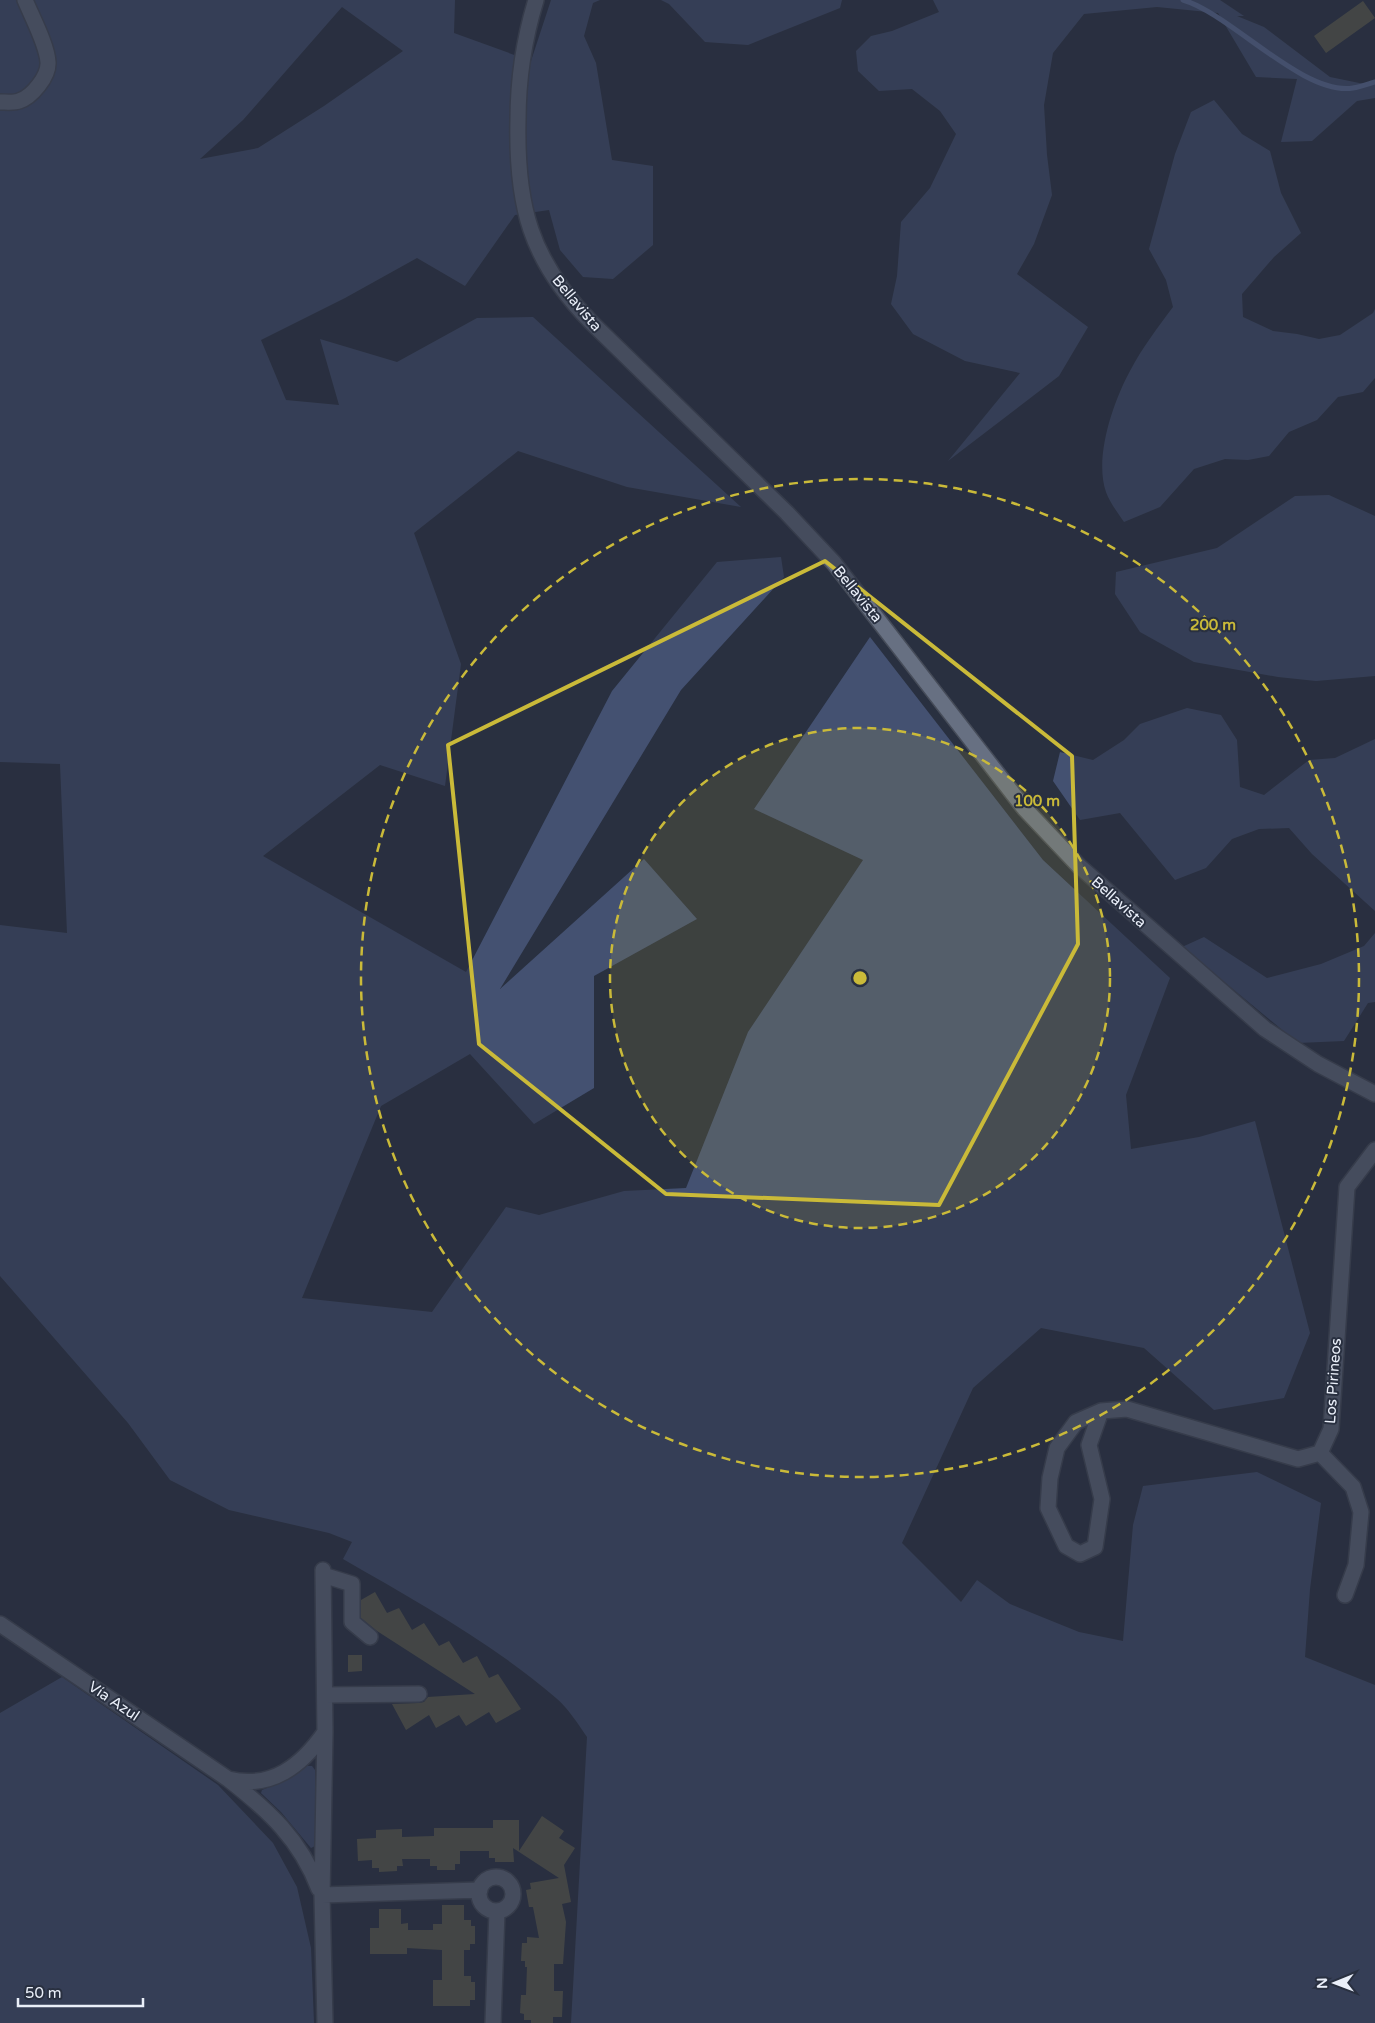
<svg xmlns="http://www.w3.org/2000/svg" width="1375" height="2023" font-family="'Varela Round',sans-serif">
  <rect width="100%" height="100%" fill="#293040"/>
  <path fill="#445171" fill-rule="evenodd" d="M0,0H455L454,33L531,61L551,0H600L593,3L584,36L596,63L612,160L653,166V245L613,279L583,277L560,250L549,210L515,215L465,286L417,258L345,298L261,340L286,400L339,405L320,339L397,362L477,318L533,317L741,507L627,487L518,451L414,533L461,664L445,786L380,765L263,856L466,972L612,691L717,562L781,557L784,577L681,690L500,989L644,859L697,919L594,976V1088L534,1124L470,1054L381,1106L302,1298L432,1312L506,1207L539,1215L624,1191L686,1188L748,1032L863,860L754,809L870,637L1043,860L1170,978L1126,1095L1131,1149L1199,1137L1255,1121L1310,1333L1284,1398L1214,1410L1144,1348L1041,1328L973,1388L902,1543L961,1602L977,1580L1010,1604L1079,1632L1123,1641L1133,1525L1143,1486L1257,1472L1321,1503L1310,1589L1305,1657L1375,1685V2023H571L587,1737C578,1724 568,1708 556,1698C492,1643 416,1601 343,1559L352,1542L329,1533L229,1510L170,1480L128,1423L0,1276V925L67,933L60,764L0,762ZM342,7L403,51L324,106L258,148L200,159L243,120Z
    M661,0H842L840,8L748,45L705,42L669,4Z
    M933,0H1220L1244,16H1237L1264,27L1330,77L1369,85L1375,82V98L1357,101L1312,141L1281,142L1297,79L1256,77L1218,13L1157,7L1084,14L1053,53L1044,105L1047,155L1052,195L1034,244L1017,274L1088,327L1059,376L948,461L1020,373L965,361L913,334L891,304L897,276L901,222L930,188L956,134L940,111L912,89L879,91L858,71L856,51L871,36L892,31L939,12Z
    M1214,100L1242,134L1270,151L1281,193L1301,233L1274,257L1242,294L1243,317L1273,331L1297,334L1319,339L1340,335L1373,313L1375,309V378L1363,392L1338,397L1317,420L1289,432L1269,456L1248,460L1225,459L1194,469L1160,507L1124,522C1118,513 1110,503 1106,492C1094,458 1113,402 1130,371C1142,348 1158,327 1173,307L1166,280L1149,249L1175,154L1191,112Z
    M1329,495L1375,516V676L1316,681L1278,677L1194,662L1140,632L1115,594L1116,572L1217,548L1295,496Z
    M1187,708L1221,715L1237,740L1240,787L1264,795L1309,760L1335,758L1375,739V911L1312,854L1289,828L1259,829L1232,839L1206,868L1175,880L1120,813L1080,820L1053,781L1060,752L1093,760L1124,740L1140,724Z
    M1375,933V1002L1368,1003L1344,1041L1298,1043L1182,947L1204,937L1267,978L1321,964L1364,946Z
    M62,1677L218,1785L273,1843L297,1887L311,1948L314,2023H0V1713Z
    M307,1766H312L315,1770V1846L311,1848L281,1812L261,1793L262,1790L284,1781Z"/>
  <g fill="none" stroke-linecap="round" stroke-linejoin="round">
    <path stroke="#6477a2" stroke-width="5" d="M1183,0C1231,14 1303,96 1353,88C1360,87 1368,84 1375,82"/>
  </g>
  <path fill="#63614d" d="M1363,1L1375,18L1326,53L1314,36Z
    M375,1592L387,1613L399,1608L412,1630L424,1623L439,1646L449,1641L463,1663L477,1656L489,1678L498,1674L521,1709L496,1723L489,1712L466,1726L459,1715L436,1728L429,1715L406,1730L392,1704L419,1703L424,1702L428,1697L475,1694L377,1631L361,1618V1600Z
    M348,1655H362V1671L348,1672Z
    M542,1816L564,1831L559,1838L575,1848L564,1865L571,1902L562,1904L566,1922L563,1964H554V1991H563L562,2017H553V2023H531V2020H524V2014L520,2013L521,1995H526L527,1967H525V1961H521L522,1943H527V1937L539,1938L533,1907H529L526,1890L531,1889L530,1883L559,1878L513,1848L514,1862H495V1858H489V1851H460V1864H455V1870H437V1866H430V1859H402L403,1866H397V1871L379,1872V1868H372V1860L358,1861L357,1839L376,1838V1830L402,1829V1837L434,1836V1828H493V1820H519V1851Z
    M442,1905H464V1920H471V1926H475V1944H470V1950H464V1976H471V1982H475V2000H470V2006H433V1980H442V1950L407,1948V1954H370V1928H379V1909H401V1924L408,1923V1930H433V1924H442Z"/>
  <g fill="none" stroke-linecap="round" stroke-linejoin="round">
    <defs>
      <path id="minor" d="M536,0C524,39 518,79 518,120C516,205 530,260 591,322L787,513L834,563L1024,808L1079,866L1265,1029L1318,1064L1375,1094
        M0,102C6,102 14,103 19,101C32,97 49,76 48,62C47,45 32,17 25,0
        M1101,1411L1089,1445L1102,1499L1095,1547L1080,1554L1066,1546L1048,1508L1050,1478L1057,1448L1076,1422L1101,1411L1127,1409L1298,1459L1320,1453L1331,1429L1347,1187L1375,1150
        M1320,1453L1353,1487L1361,1512L1356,1565L1345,1595
        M323,1570L325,1732L322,1895L325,2023
        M323,1575L352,1584V1622L370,1637
        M0,1624L228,1779C269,1811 300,1839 319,1889
        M325,1695L419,1694
        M228,1779C272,1790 302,1765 325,1732
        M479 1894a17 17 0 1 1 34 0a17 17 0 1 1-34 0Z
        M322,1895L480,1890
        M493,2023L497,1911"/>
    </defs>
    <use href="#minor" stroke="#464c59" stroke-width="18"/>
    <use href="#minor" stroke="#677082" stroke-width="15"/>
  </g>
  <path d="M0 0H1375V2023H0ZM825,561L1072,756L1078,944L939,1205L666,1194L479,1044L448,745Z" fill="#293040" fill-opacity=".55" fill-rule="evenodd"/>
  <path fill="none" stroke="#caba39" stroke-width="4" stroke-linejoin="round" d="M825,561L1072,756L1078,944L939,1205L666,1194L479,1044L448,745Z"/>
  <circle cx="860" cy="978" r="250" fill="#caba39" fill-opacity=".12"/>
  <g fill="none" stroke="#caba39" stroke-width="2.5" stroke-dasharray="9 6">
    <circle cx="860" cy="978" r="250"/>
    <circle cx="860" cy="978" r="499"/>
  </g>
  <g text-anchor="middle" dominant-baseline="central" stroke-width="4" stroke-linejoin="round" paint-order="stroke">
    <g font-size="15" fill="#eaeff9" stroke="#293040">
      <text transform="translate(577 303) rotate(50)">Bellavista</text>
      <text transform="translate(858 594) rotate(51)">Bellavista</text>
      <text transform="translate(1119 902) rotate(42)">Bellavista</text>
      <text transform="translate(1333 1381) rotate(-86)">Los Pirineos</text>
      <text transform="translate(114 1701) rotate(34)">Vía Azul</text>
    </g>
  </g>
  <circle cx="860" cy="978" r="8" fill="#caba39" stroke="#293040" stroke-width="2.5"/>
  <g font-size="15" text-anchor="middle" font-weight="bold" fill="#caba39" stroke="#293040" stroke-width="4" stroke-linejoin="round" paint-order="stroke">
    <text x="1213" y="630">200 m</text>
    <text x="1037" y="806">100 m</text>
  </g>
  <g transform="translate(1335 1983) rotate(269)" stroke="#293040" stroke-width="4" paint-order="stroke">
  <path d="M0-4L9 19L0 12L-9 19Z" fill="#eaeff9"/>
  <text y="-8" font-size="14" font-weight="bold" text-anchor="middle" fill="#eaeff9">N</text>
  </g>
  <path d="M18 1998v8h125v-8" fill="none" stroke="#eaeff9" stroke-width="2.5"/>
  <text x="25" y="1998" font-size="15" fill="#eaeff9" stroke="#293040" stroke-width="4" paint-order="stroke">50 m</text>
</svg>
